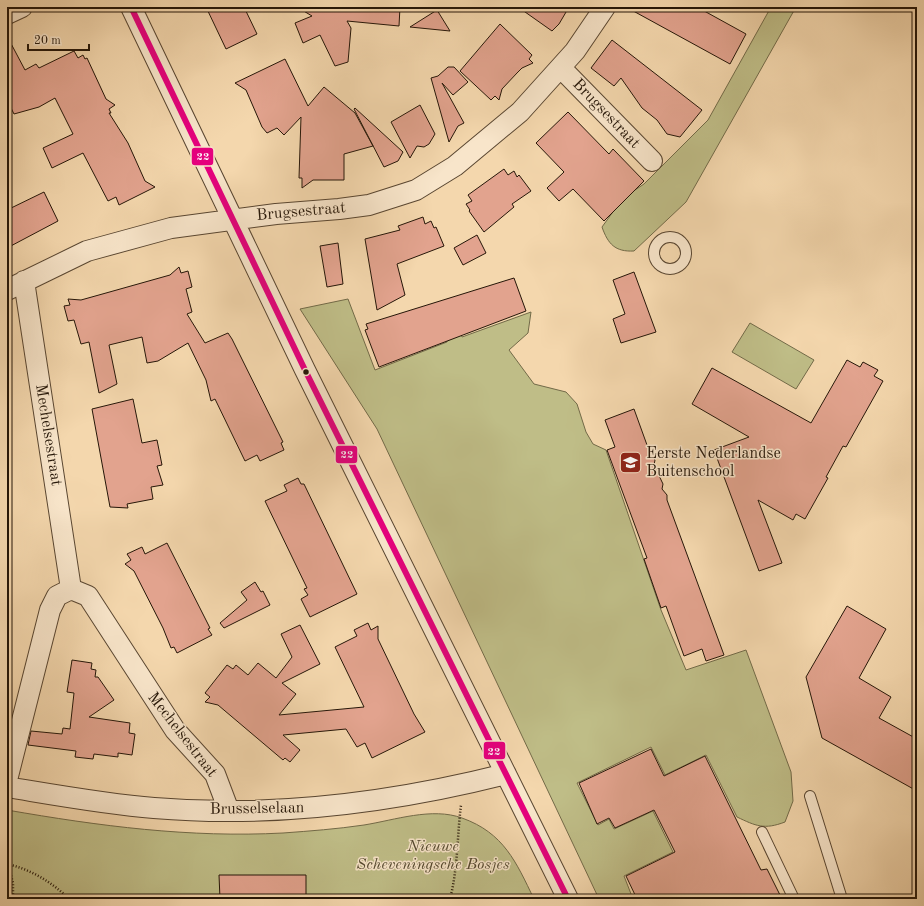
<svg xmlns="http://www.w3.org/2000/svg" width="924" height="906" font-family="'Old Standard TT',serif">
  <rect width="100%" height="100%" fill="#f4d7ad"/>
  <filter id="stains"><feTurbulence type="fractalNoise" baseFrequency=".005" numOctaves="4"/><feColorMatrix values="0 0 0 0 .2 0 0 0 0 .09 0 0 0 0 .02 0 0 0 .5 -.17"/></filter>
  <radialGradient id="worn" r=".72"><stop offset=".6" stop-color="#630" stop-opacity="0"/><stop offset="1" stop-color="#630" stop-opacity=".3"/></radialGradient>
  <path fill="#bfbd87" stroke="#726a48" d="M771,7H796L686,202L634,251C615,252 608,244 602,227L623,198L644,184L708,120Z
    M348,299L375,370L447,342L446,334L459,329L462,337L531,312L528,333L509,350L534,384L566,392L577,404L586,432L593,444L606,450L661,610L686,670L746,650L791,772L793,801L785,822C764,830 756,826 737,817L706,755L665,775L651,747L577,783L598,825L609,819L614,829L653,811L673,852L624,876L633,899H599L377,429L300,309Z
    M750,323L814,360L796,389L732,352Z
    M7,810C99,826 190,838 283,833C310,831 337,829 364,825C395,820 432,807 462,818C504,833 516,862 534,899H7Z"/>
  <path fill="#e2a38e" stroke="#251608" d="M206,7H244L257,34L226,49Z
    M297,7H400L399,26L347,21L351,28L348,62L335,66L320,35L303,43L295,23L312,16Z
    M518,7H569L559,24L552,31Z
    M626,7H697L746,34L730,64Z
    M437,10L450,31L410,27Z
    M500,24L532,55L529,59L533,63L522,68L517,73L502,89L499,100L495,96L491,100L460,71Z
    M7,36L25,70L36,64L39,68L74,51L78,58L83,55L85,59L87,58L106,99L115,105L109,109L111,113H109L128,143L145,181L155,187L119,205L116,197L108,201L83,153L52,168L43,148L73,134L55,98L39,107L14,114L7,100Z
    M612,40L702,110L680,137L667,134L657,120L642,108L621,78L614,86L591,68Z
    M285,59L308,106L324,87L355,113L373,146L344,154V180H313L302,188V178H299L301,117L284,135L277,128L267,133L262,127L246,90L235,83Z
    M448,67H454L468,82L453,95L442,83L464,123L458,126L449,142L431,78L438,76Z
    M420,105L435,134L429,144L424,147L417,146L410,158L391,122Z
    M355,108L403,152L398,161L384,167L354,109Z
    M568,112L609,154L613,149L644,181L604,221L573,189L559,201L547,188L564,172L536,143Z
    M504,169L508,175L514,171L517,177L519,175L531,191L512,204L514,207L484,232L469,211L470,210L466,204L472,201L468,195Z
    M44,192L58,221L7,248V210Z
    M423,217L425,224L431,221L434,228L436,227L444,246L397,264L405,295L377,310L365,239L400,230L398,226Z
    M477,235L486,253L463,265L454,248Z
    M338,243L343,284L327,287L320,246Z
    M179,267L181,273L188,271L192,287L186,289L192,312L187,314L205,343L228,333L232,339L283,442L281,443L284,450L260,461L257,455L245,461L215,399L211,401L206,380L188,343L158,361L147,363L142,337L109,345L117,384L99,393L89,342L81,344L74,320L68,321L64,306L70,305L68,299L81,300L106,293L170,275Z
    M634,272L656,332L621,343L613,319L625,314L613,280Z
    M514,278L526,311L379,367L365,330L368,329L366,324Z
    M847,360L860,367L863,362L878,370L874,376L883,381L846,447L843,446L826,477L828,478L805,519L796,514L793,520L758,500L782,563L759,571L714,450L749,437L692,404L712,368L811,423Z
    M133,399L142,443L157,440L162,465L157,466L163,485L151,487L153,499L127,504L128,508L110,507L92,409Z
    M634,409L647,445L650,448V453L655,460L654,465L663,484L662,489L667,495V500L724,655L706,661L702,649L684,656L666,606L661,608L644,559L647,558L607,450L615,447L605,420Z
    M298,478L301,484H304L357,594L310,617L301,599L308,595L304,589L307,588L265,501L287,491L284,485Z
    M167,543L210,628L208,629L212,635L177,653L174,647L171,648L163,628L134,571L125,564L131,560L127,554L142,547L145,554Z
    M255,582L261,592L263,591L270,605L224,628L220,623L247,600L241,592Z
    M847,606L886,629L859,678L891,697L879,718L917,739V791L822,738L806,677Z
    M368,623L371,630L378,626V639L414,714L425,732L372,758L365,743L357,747L346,729L283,735L300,750L290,762L285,758L283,760L218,705L205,702L210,697L205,693L227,665L233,669L236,665L248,675L258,663L276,678L292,657L281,634L300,625L320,664L282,683L296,694L279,715L364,707L335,647L357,636L354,630Z
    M72,660L92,663L91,669L96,670L95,677H98L114,700L89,717L130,723L129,733L135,734L132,755L118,753V757L94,754L93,759L75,757L76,751L28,745L31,731L62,734L63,728L70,729L74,693L67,692Z
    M651,749L664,776L705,756L761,870L767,869L782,899H637L626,876L675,852L654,810L615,828L609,818L597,824L579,783Z
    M219,875H306V899H220Z"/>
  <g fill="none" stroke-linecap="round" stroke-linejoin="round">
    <defs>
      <path id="lane" d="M654 253a16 16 0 1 1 32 0a16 16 0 1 1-32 0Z
        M810,796L842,899
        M762,832L794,899"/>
      <path id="street" d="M131,7L305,370L568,899
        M7,14L22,7
        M561,68L652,161
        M24,281L71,589L88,596L175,730L215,774L229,811
        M7,290L87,251L171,228L276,214L339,209L369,205L416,190L455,166L520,112L575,51L605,7
        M7,780L50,610L57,596L71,589
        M7,787C56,795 105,804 154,808C272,818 391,803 506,774"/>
    </defs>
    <use href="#lane" stroke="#594631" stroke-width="12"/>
    <use href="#street" stroke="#594631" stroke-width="22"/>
    <path stroke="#251608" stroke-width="2.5" stroke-dasharray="1 2" stroke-linecap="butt" d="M7,864C30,869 52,882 69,899
      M8,864L13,883V899
      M450,899C458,868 457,837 461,805"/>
    <use href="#lane" stroke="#f8e5ca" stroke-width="10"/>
    <use href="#street" stroke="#f8e5ca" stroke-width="20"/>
    <defs>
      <path id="bus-1" d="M131,7L305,370L568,899"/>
    </defs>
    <use href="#bus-1" stroke="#f8e5ca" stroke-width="9"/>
    <use href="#bus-1" stroke="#e5007d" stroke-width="6"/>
  </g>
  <defs>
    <symbol id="school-square" viewBox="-11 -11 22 22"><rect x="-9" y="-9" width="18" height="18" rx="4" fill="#8f2418" stroke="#f8e5ca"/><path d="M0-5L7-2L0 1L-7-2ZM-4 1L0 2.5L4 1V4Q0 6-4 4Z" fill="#fff"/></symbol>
  </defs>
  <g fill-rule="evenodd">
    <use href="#school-square" x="618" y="450" width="25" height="25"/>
  </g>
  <circle fill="#251608" stroke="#f8e5ca" stroke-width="1.5" cx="306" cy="372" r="3.5"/>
  <g text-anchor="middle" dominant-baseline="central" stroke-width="3" stroke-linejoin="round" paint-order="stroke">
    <g font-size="16" fill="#251608" stroke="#f8e5ca">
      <text transform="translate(606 114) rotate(46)">Brugsestraat</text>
      <text transform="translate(301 212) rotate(-5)">Brugsestraat</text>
      <text transform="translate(48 435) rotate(81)">Mechelsestraat</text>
      <text transform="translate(182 735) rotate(52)">Mechelsestraat</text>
      <text transform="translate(257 809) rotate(-1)">Brusselselaan</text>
    </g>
    <g font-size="16" fill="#251608" stroke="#f8e5ca" text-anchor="start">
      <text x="646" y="454">Eerste Nederlandse<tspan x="646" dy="18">Buitenschool</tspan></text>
    </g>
    <g font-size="16" font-style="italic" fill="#53482e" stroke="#f8e5ca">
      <text x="433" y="847">Nieuwe<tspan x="433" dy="18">Scheveningsche Bosjes</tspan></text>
    </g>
  </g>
  <g stroke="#f8e5ca" stroke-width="1.5">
    <rect x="191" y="147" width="23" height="19" rx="4" fill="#e5007d"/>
    <rect x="335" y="445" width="23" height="19" rx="4" fill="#e5007d"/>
    <rect x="483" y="741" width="23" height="19" rx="4" fill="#e5007d"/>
  </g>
  <g font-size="11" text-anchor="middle" font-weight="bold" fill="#fff">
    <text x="203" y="160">22</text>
    <text x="347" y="458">22</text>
    <text x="494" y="755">22</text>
  </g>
  <rect width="924" height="906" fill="none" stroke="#f4d7ad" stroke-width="24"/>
  <rect x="8" y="8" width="908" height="890" fill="none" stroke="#251608" stroke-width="2"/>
  <rect x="12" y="12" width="900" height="882" fill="none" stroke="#251608"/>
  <path d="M28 44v6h61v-6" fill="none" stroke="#251608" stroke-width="2"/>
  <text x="34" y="44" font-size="12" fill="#251608" stroke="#f8e5ca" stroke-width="3" paint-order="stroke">20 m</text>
  <rect width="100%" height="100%" filter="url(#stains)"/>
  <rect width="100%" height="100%" fill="url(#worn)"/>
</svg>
